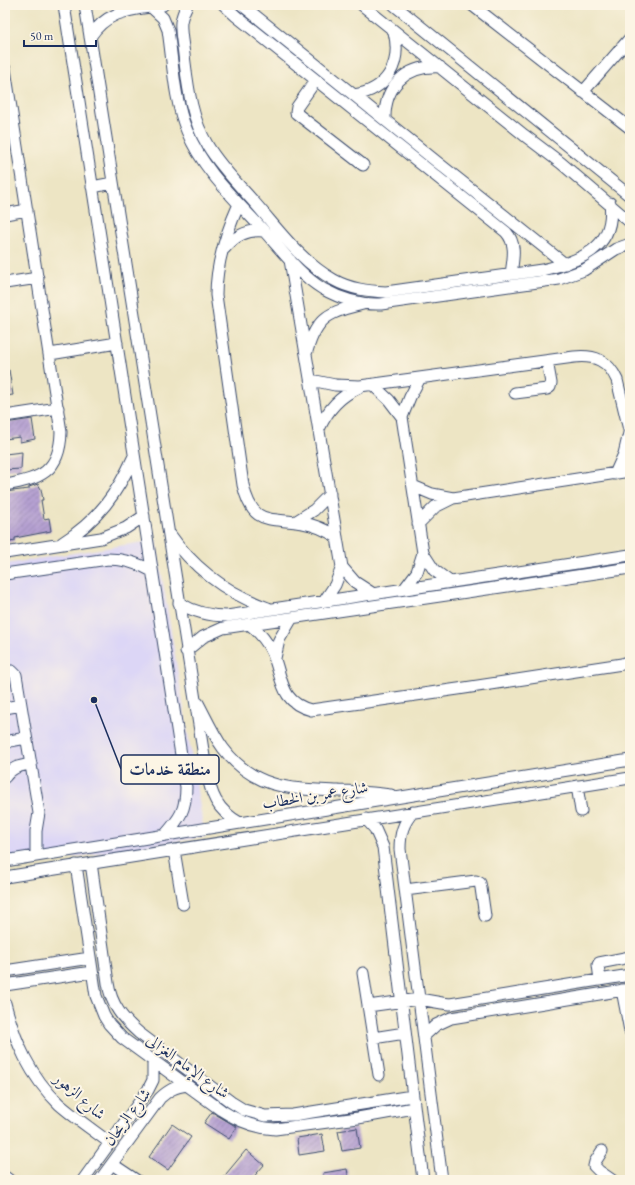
<svg xmlns="http://www.w3.org/2000/svg" width="635" height="1185" font-family="'EB Garamond',Amiri,serif">
  <defs>
    <pattern id="building-hatch" width="6" height="6" patternUnits="userSpaceOnUse"><rect width="6" height="6" fill="#b5a0d1"/><path d="M-1 1l2-2M0 6l6-6M5 7l2-2" fill="none" stroke="#9283ad"/></pattern>
  </defs>
  <rect width="100%" height="100%" fill="#fcf5e5"/>
  <filter id="ink" filterUnits="userSpaceOnUse"><feTurbulence type="fractalNoise" baseFrequency=".025" numOctaves="2"/><feDisplacementMap in="SourceGraphic" scale="8" xChannelSelector="R" yChannelSelector="G"/><feConvolveMatrix kernelMatrix="1 2 1 2 8 2 1 2 1" color-interpolation-filters="sRGB"/></filter>
  <filter id="wash" filterUnits="userSpaceOnUse"><feTurbulence type="fractalNoise" baseFrequency=".012" numOctaves="4" result="noise"/><feDisplacementMap in="SourceGraphic" scale="16" xChannelSelector="R" yChannelSelector="G"/><feGaussianBlur stdDeviation="0.9" result="paint"/><feColorMatrix in="noise" values="0 0 0 0 0 0 0 0 0 0 0 0 0 0 0 0 0 1.4 0 .05"/><feComposite in="paint" operator="in"/></filter>
  <g filter="url(#wash)">
    <rect width="100%" height="100%" fill="#ede5c4"/>
    <path fill="#dcd6f6" d="M156,540L205,837L5,868V564Z"/>
    <g id="blocks">
      <path fill="url(#building-hatch)" d="M5,370H9L13,395L5,396Z
        M32,419L35,439L20,442V437L5,439V423Z
        M22,452L21,469L5,470V454Z
        M38,484L41,489L43,500H41L44,519L49,518L51,531L15,538V541L5,543V492L29,489V487Z
        M212,1112L237,1127L229,1139L204,1123Z
        M172,1124L191,1137L168,1170L149,1157Z
        M357,1128L360,1148L342,1151L338,1131Z
        M322,1134L325,1151L299,1155L297,1138Z
        M246,1150L264,1165L251,1180H221Z
        M347,1169L349,1180H324L323,1173Z"/>
    </g>
  </g>
  <g filter="url(#ink)">
    <use href="#blocks" fill-opacity="0" stroke="#3a4a6d" stroke-width="1"/>
    <g fill="none" stroke-linecap="round" stroke-linejoin="round">
      <defs>
        <path id="minor" d="M64,5L186,787C186,810 180,818 165,835
          M85,5L206,769C211,794 216,810 240,823
          M187,5C184,11 182,16 181,22C180,33 183,44 184,55C188,87 191,118 208,146C220,166 238,184 254,202C278,229 301,262 334,280C350,289 368,291 386,292L542,270C578,261 616,250 610,203
          M224,5L236,16L506,232C517,244 513,259 511,274
          M242,5L437,162L565,264
          M362,5L524,135L561,163L630,222
          M394,5L630,196
          M472,5L630,128
          M151,7L163,18L168,30C173,63 174,100 187,131C203,171 237,201 265,232C283,252 300,275 323,289C341,299 361,305 381,304L559,279L584,270L616,249L630,244
          M90,37C108,9 133,10 163,5
          M5,69L61,432C60,472 40,479 5,485
          M316,80L297,107L296,113L363,165
          M583,92L630,38
          M354,95C387,90 402,64 394,32
          M385,120C384,86 406,65 440,67
          M92,187L113,183
          M239,204C226,233 216,263 216,295L243,485C253,527 269,517 303,523C316,525 326,530 337,537
          M5,214L27,210
          M224,249C235,236 247,229 264,231
          M290,260L342,567L335,585L325,600
          M5,283L38,278
          M307,351C317,316 330,312 363,304
          M50,354L117,343
          M420,378L410,397L402,417L423,553L434,570L450,582
          M311,380L335,385L360,386L574,357C595,355 608,360 617,380L630,434
          M373,385L389,400L402,417
          M515,393L547,389L550,387L551,383L547,361
          M5,416L58,408
          M319,429C328,409 340,396 360,387
          M615,474L624,454L629,433
          M413,486L432,494L453,498
          M295,522L314,510L330,494
          M418,524L435,507L453,498L630,471
          M169,533C194,569 226,593 268,608
          M62,543C98,520 117,494 134,456
          M5,553L101,538L126,528L144,516
          M342,567L355,582L372,593
          M5,574L108,559C125,559 138,563 152,571
          M405,588L417,572L423,553
          M179,603C194,612 209,616 227,616L630,555
          M249,624C259,632 267,641 272,652C283,677 279,702 311,710L458,689L622,664L630,661
          M186,651L203,637L223,628L630,568
          M275,658L279,640L292,618
          M5,672L12,671L16,675L39,813L36,831V856
          M198,703C206,718 213,734 223,748C254,790 293,789 339,791C356,791 373,793 391,795
          M5,708L21,705
          M5,744L10,741L26,738
          M5,777C12,767 19,766 31,764
          M577,786L581,811
          M413,812C403,823 400,834 400,849L442,1180
          M366,819L375,829L383,847L423,1180
          M174,850L183,904
          M5,861L630,760
          M91,863L108,983C111,1005 123,1019 139,1033L231,1102L244,1110L265,1116L293,1115L412,1096
          M76,865L96,996L104,1016L109,1024L122,1038L221,1110C238,1121 254,1128 275,1129L358,1118L414,1108
          M5,877L630,778
          M405,890L476,881L480,883L481,888L485,916
          M5,971L90,958
          M363,973L379,1075
          M600,980L598,965L599,963L630,957
          M5,985L92,972
          M622,990L630,1031
          M5,1003C15,1042 30,1076 59,1104C75,1118 93,1130 110,1143
          M368,1006L419,999L442,1003L450,1004L630,975
          M424,1036L436,1025L451,1018L630,989
          M373,1038L405,1033
          M602,1151L595,1162L594,1166L599,1171L612,1180
          M112,1164L136,1180
          M5,1177L9,1180
          M83,1180L148,1090L153,1080V1061
          M100,1180L160,1098C169,1090 174,1087 187,1085"/>
      </defs>
      <use href="#minor" stroke="#3a4a6d" stroke-width="13"/>
      <use href="#minor" stroke="#fff" stroke-width="11"/>
    </g>
  </g>
  <g text-anchor="middle" dominant-baseline="central" stroke-width="4" stroke-linejoin="round" paint-order="stroke">
    <g font-size="16" fill="#1b2f5e" stroke="#fcf5e5">
      <text transform="translate(315 795) rotate(-9)">شارع عمر بن الخطاب</text>
      <text transform="translate(188 1066) rotate(36)">شارع الإمام الغزالى</text>
      <text transform="translate(80 1096) rotate(41)">شارع الزهور</text>
      <text transform="translate(127 1117) rotate(-53)">شارع الريحان</text>
    </g>
  </g>
  <path fill="none" stroke="#1b2f5e" stroke-width="1.5" d="M94 700L121 769"/>
  <circle fill="#1b2f5e" stroke="#fcf5e5" stroke-width="1.5" cx="94" cy="700" r="4"/>
  <rect fill="#fcf5e5" stroke="#1b2f5e" stroke-width="1.5" x="121" y="755" width="98" height="29" rx="4"/>
  <g font-size="17" text-anchor="middle" font-weight="bold" fill="#1b2f5e">
    <text x="170" y="775">منطقة خدمات</text>
  </g>
  <rect width="635" height="1185" fill="none" stroke="#fcf5e5" stroke-width="20"/>
  <path d="M24 40v6h72v-6" fill="none" stroke="#1b2f5e" stroke-width="2"/>
  <text x="30" y="40" font-size="12" fill="#1b2f5e" stroke="#fcf5e5" stroke-width="3" paint-order="stroke">50 m</text>
</svg>
